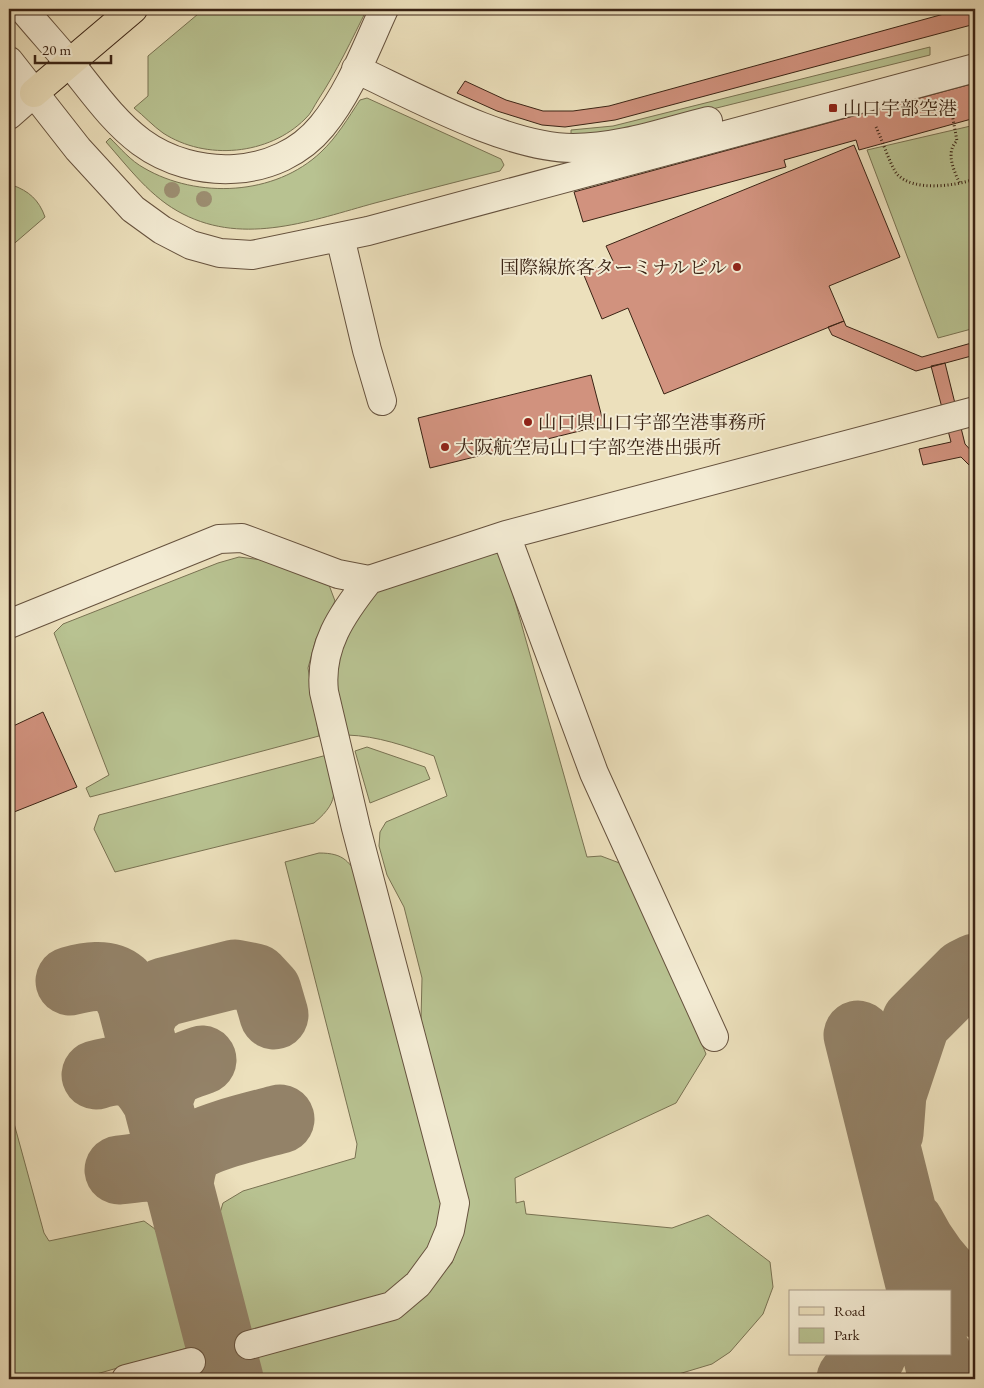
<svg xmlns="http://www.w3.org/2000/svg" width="984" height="1388" font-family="'EB Garamond','Noto Serif JP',serif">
  <rect width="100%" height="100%" fill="#ece0bc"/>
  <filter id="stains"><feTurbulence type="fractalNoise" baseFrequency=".004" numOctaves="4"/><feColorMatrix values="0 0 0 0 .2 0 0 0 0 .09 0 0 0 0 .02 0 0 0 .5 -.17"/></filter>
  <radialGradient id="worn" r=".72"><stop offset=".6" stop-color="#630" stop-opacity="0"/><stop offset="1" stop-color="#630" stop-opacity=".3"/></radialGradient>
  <path fill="#b8c291" stroke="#797252" d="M204,9H367C352,39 337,71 318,100C314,106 311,114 305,119C269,155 206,161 163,133C153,126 144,116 134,108L148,96V56Z
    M930,47V55L612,134L571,139V130L613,126Z
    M367,98L501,159L504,165L500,171C459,181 417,192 375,203C313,220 245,246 183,214C151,198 129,168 106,142L110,138C120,148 131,161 144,168C197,199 275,196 321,152C337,137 348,118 360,100Z
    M975,125V328L938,338L867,150Z
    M12,185C29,191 39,200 45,217L9,248V187Z
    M500,548L587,857L601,856L630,867L706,1054L676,1103L515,1178L516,1203L524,1201L526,1214L672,1228L708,1215L770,1262L773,1287L763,1314L730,1352L712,1364L662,1379H259L252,1353L424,1295L452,1263L463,1230L457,1157L421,1020L422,978L404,907L387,875L379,846L380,832L386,822L447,796L434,756C405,746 378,736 347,735L333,695L338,651L368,598L400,577Z
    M239,557L262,560L329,585L335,601L316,639L308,668L319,736L90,797L86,788L109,775L54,633L63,624L218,563Z
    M367,747L425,767L430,779L370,803L355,751Z
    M327,755C334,787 343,799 314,823L115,872L94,829L99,815Z
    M319,853C345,853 349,862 362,882L442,1206L435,1237L419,1264L396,1288L364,1304L245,1336L219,1216L223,1203L243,1191L355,1158L357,1144L285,862Z
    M9,1105L44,1233L49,1241L144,1221L155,1229L163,1246L191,1347L79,1379H9Z"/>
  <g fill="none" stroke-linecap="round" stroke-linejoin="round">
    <path stroke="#938268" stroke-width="69" d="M70,981C85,977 107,972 121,984C125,988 128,996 131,1001L229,1379
      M138,1024L148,1004L164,992L235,974L255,978L267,991L274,1015
      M858,1035L922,1292
      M96,1075C131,1064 141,1075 158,1103
      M158,1103C165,1073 173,1070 202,1060
      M889,1133L892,1094L916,1022L965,973L975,968
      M119,1170C148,1167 156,1162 179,1183
      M179,1183C181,1171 182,1160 191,1150C200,1138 262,1124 280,1119
      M910,1224C926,1256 947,1281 975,1303
      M937,1354L943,1379
      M851,1379L872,1354"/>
  </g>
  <path fill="#d1927e" stroke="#3a2314" d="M962,9H975V24L615,120L565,127L542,125L497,111L457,93L465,81L506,100L543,111H573L609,106Z
    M975,83V118L859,150L856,140L784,160L786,167L583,222L574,192Z
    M854,145L900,257L829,286L844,321L664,394L628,308L602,319L583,273L613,261L606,246Z
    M844,321L846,326L922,357L975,342V355L916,371L832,335L828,327Z
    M945,363L965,444L975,455V471L961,457L923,465L919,449L951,442L931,366Z
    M591,375L604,425L430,468L418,418Z
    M43,712L77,787L9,814V728Z"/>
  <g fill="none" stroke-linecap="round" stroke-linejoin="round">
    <defs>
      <path id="minor" d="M23,9C39,28 56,47 72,66C93,92 113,121 141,142C194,181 278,180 322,126C350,92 366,48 384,9
        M9,61L78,149L133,209L162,230L191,245L220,253L252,255L368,231L975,68
        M356,69C416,97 508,148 573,148C619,148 664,132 708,121
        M9,115L34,93
        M340,237L367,350L382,401
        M506,535L975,411
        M9,624L219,539L242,538L338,574L369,580L506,535L594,773L714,1037
        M249,1345L392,1306L418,1284L440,1254L450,1230L455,1203L356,828L324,692C319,647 342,614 369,580
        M126,1379L191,1362"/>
      <path id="major" d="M34,93L133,9"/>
    </defs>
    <use href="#minor" stroke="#66523e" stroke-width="30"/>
    <use href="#major" stroke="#3a2314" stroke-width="30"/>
    <path stroke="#3a2314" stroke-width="3" stroke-dasharray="1 2.5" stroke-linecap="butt" d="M951,108L957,141C945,152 954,171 960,184
      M876,127C881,137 891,167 897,174C913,192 955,186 975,179
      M975,277L973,283L975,287"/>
    <use href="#minor" stroke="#f3ebd3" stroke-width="28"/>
    <use href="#major" stroke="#ece0bc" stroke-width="28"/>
  </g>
  <g fill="#9c8e71">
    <circle cx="172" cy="190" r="8"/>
    <circle cx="204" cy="199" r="8"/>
  </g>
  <g fill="#8f2418" stroke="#f3ebd3" stroke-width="2">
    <rect x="828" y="103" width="10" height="10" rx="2.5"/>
    <circle cx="737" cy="267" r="5"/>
    <circle cx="528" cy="422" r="5"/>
    <circle cx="445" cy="447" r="5"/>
  </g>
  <g text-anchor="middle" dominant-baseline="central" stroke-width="4" stroke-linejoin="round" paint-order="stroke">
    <g font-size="19" fill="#3a2314" stroke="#f3ebd3" text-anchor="start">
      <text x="843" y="108">山口宇部空港</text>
      <text x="727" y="267" text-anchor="end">国際線旅客ターミナルビル</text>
      <text x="538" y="422">山口県山口宇部空港事務所</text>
      <text x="455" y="447">大阪航空局山口宇部空港出張所</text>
    </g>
  </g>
  <rect width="984" height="1388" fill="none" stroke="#ece0bc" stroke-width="30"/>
  <rect x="10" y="10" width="964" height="1368" fill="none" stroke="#3a2314" stroke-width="2.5"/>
  <rect x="15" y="15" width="954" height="1358" fill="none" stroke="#3a2314"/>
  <rect x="789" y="1290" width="162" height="65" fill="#f3ebd3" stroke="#a99b87"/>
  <rect x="799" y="1307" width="25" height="8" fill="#ece0bc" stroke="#a99b87"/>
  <text x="834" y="1316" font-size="15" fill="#3a2314">Road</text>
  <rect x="799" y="1328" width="25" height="15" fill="#b8c291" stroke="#a99b87"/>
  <text x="834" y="1340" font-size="15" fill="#3a2314">Park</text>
  <path d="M35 55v8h76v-8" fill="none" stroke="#3a2314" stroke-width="2.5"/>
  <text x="42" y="55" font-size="15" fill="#3a2314" stroke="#f3ebd3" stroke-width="4" paint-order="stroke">20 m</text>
  <rect width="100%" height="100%" filter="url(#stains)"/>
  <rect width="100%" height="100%" fill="url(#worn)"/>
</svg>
